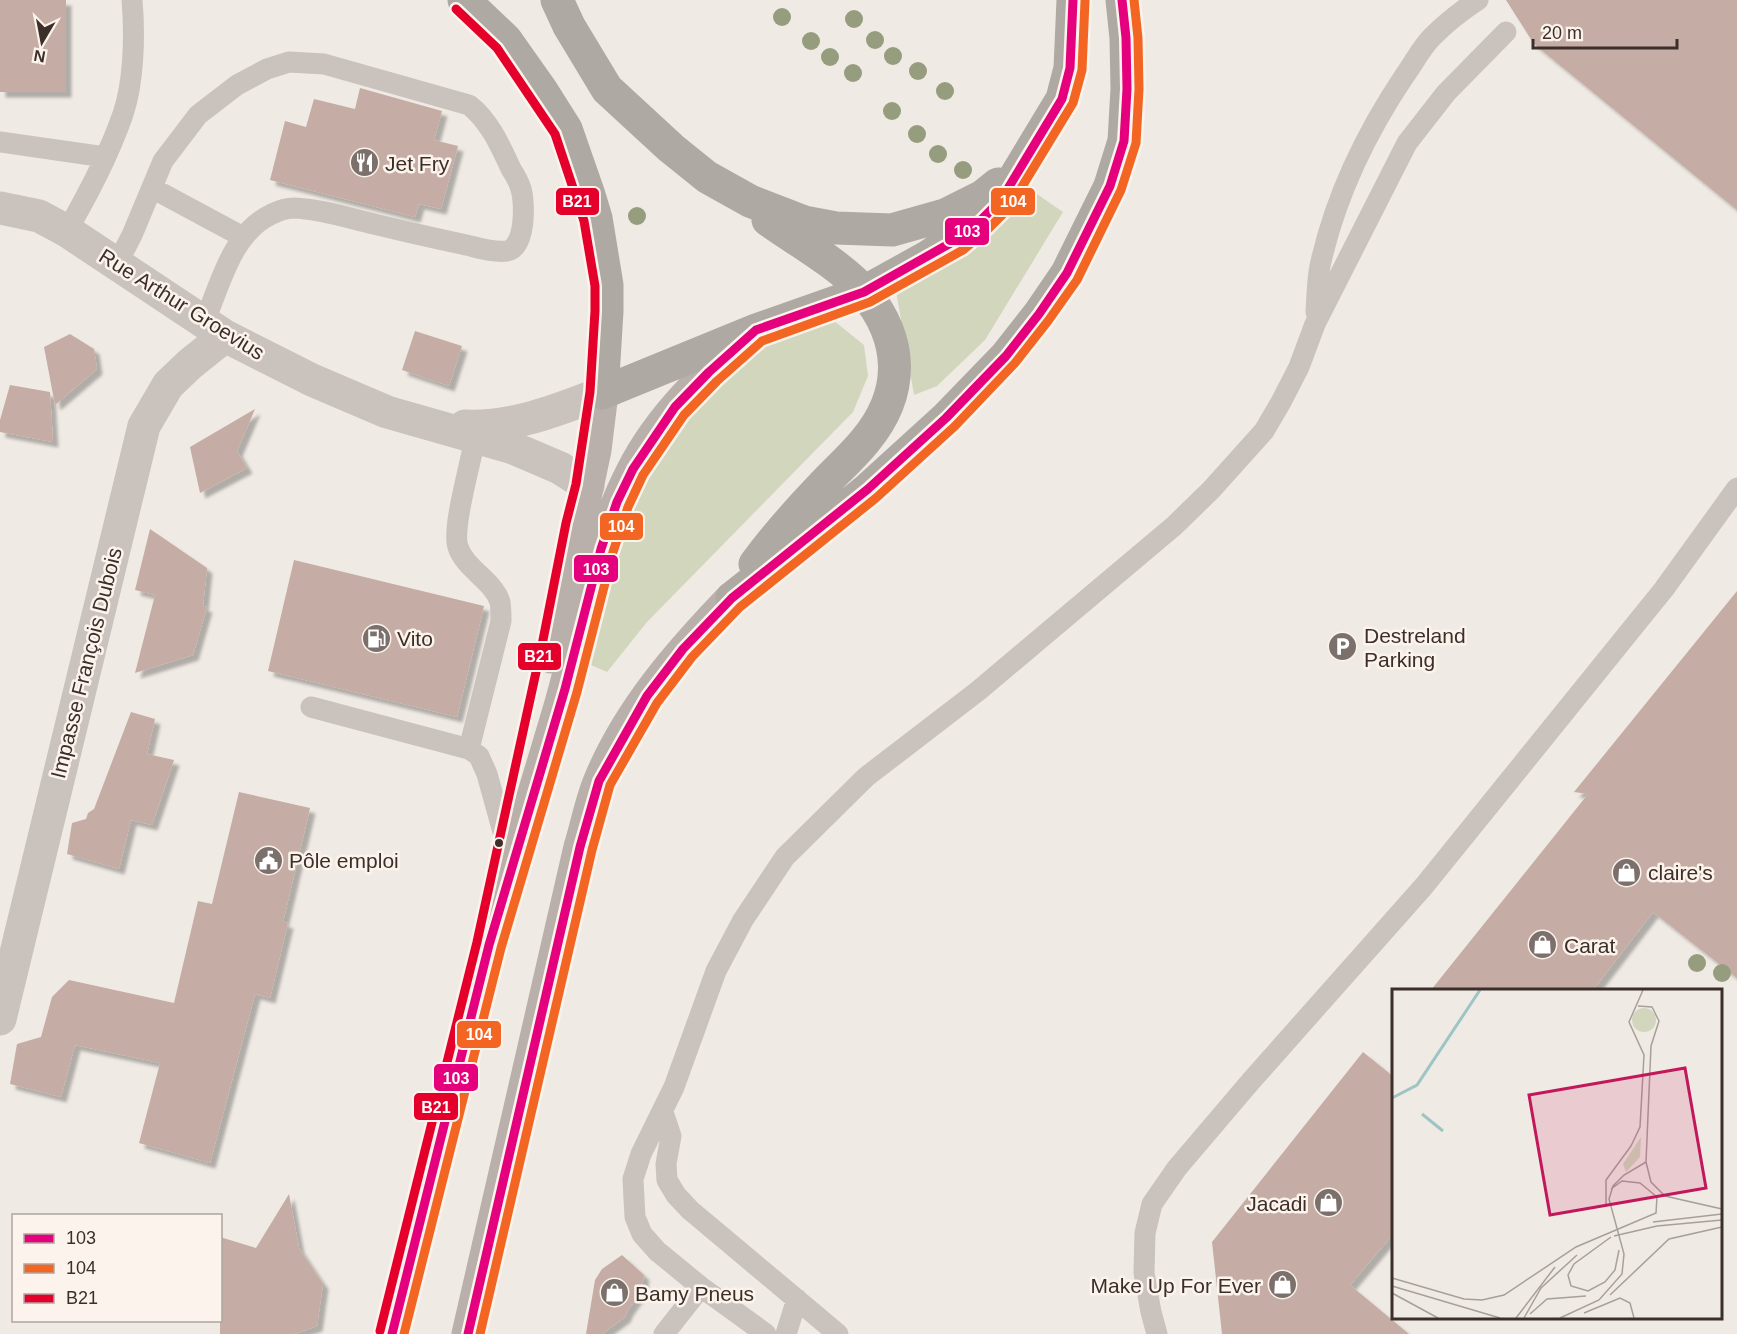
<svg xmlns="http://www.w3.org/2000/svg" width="1737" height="1334" font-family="Helvetica,sans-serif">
  <defs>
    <filter id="shadow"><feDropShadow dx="5.5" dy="5.5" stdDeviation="1.5" flood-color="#0004"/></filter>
  </defs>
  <rect width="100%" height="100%" fill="#f0eae4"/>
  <path fill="#d2d6bd" d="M1034,192L1063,212L985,340L937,386L914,395L896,291Z
    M833,320L864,345L868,376L853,412L647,622L607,672L584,662L607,596L630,518L654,460L700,396L783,332Z"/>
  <path fill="#c5aca4" filter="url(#shadow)" d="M0,0H66V92H0Z
    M1506,0H1737V210L1534,44Z
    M360,88L442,111L434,140L458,146L441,209L419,204L415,217L270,180L285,121L306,127L314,99L355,109Z
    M415,331L462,346L449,386L402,370Z
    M70,334L94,349L97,369L55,405L44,347Z
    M10,385L50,392L53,442L0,432V420Z
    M255,409L237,451L247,468L200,493L190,447Z
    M150,529L207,568L203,606L207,607L193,655L135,673L155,595L135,590Z
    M294,560L484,606L457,717L268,671Z
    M1737,591V978L1653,912L1593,990H1431L1588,794L1574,792Z
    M131,712L155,719L147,754L174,760L152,825L131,820L119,869L67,854L72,823L86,819L88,813L94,809Z
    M239,792L310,808L283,922L288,923L270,998L255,994L210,1163L139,1143L160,1063L75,1045L61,1097L10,1084L17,1044L41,1037L52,997L69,980L174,1003L198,901L212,904Z
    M1363,1052L1394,1077V1233L1350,1285L1409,1334H1222L1212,1242Z
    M289,1194L299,1248L323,1284L317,1326L294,1334H220V1237L256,1248Z
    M622,1255L644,1275L641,1292L628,1310L625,1317L602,1334H586L595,1280L602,1269Z"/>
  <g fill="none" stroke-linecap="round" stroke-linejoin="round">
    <path stroke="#cac2bc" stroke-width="21" d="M0,142L105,157
      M152,188L243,237
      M67,231C88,194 109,155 123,114C134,82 135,34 132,0
      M117,264L132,235L163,161L198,115L237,85L267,69L289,62L324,64L469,105C489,120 501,147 511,169C515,175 519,182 521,189C525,203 526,247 507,251C493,253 476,247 462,244C433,238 403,231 374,224C348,218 321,209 294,208C287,208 278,211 272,214C231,233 221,284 204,322
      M1316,312C1317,297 1317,281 1320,266C1335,197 1366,133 1405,75C1414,63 1421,48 1432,37C1446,23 1461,11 1478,0
      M311,707L469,749L479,756L487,774L509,854
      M469,749L501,621C501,615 501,608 500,602C493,580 465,569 458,547C451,527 474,453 477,427
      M663,1112L671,1136L666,1164L667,1180L676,1195L690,1210L838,1334
      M664,1334L701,1287
      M766,1334L701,1287L657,1251L642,1234L635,1217L634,1199L633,1179L641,1154L674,1087L716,971L743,920L785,857L866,777L978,691L1174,526L1211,490L1264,431L1281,402L1299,367L1315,324L1407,143L1446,93L1506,32
      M786,1334L797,1299
      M1157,1334L1151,1312L1144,1273L1145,1233L1152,1204L1177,1168L1251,1081L1424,886L1664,589L1737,488"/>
    <path stroke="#cac2bc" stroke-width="33" d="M0,208L39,216L67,231L225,336L312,380L387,412L513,448L560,468L588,486
      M465,426C514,428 558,410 602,393
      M0,1019L144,426L168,385L190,364L225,336"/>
    <path stroke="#b9b0ab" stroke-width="33" d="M551,657L595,450L602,393
      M392,1334C422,1204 454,1073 490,944C511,866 536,788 559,710C582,631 594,546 632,472C660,416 706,374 752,333
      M468,1334L580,847C587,825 591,801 600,780C629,710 680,652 732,598"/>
    <path stroke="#afa9a3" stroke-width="33" d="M464,0L506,40L542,91L566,129L589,195L596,218L607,285V311L602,393L756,330L864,292L929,256L979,222L1001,200L1062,99L1070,68L1073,0
      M557,0L569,26L607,89L671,148L707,177L750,201L804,222L836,228L892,230L945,215L983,196L998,184
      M755,564C775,537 797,512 821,487C835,472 852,457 865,441C905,393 904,340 864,292C842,266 796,240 768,220
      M732,598L817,531L868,489L946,418L1006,356L1039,314L1067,273L1110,186L1124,141L1127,89L1126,38L1122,0"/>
    <defs>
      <path id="bus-1" d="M392,1334L489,945L565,689L601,549L617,502L633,469L675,407L709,372L756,330L864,292L956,240L979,222L1001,200L1062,99L1070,68L1073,0
        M468,1334L580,847L599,781L647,696L683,649L732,598L868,489L946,418L1006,356L1039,314L1067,273L1110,186L1124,141L1127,89L1126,38L1122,0"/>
      <path id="bus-2" d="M404,1334L501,948L577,692L613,552L628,507L643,475L684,415L717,381L762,341L870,302L963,250L987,230L1009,208L1073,103L1082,70L1085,1
        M480,1334L592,850L610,785L657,703L692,657L740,607L876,498L955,426L1015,363L1048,321L1077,280L1121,190L1136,143L1139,89L1138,38L1134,0"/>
      <path id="bus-3" d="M380,1331L477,942L543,640L566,523L576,484L590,392L595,311V286L584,221L555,134L497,48L456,9"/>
    </defs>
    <use href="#bus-1" stroke="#fcf4ec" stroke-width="14"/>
    <use href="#bus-2" stroke="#fcf4ec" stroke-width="14"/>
    <use href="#bus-3" stroke="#fcf4ec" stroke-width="14"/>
    <use href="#bus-1" stroke="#e5007d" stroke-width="9"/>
    <use href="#bus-2" stroke="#f26522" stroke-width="9"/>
    <use href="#bus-3" stroke="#e4002b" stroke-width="9"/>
  </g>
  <g fill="#969c7e">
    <circle cx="782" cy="17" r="9"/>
    <circle cx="854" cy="19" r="9"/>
    <circle cx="875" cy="40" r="9"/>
    <circle cx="811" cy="41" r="9"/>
    <circle cx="893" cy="56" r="9"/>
    <circle cx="830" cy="57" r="9"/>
    <circle cx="918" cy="71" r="9"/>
    <circle cx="853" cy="73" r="9"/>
    <circle cx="945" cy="91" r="9"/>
    <circle cx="892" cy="111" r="9"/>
    <circle cx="917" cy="134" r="9"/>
    <circle cx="938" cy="154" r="9"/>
    <circle cx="963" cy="170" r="9"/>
    <circle cx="637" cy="216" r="9"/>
    <circle cx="1697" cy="963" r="9"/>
    <circle cx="1722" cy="973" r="9"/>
  </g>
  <defs>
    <symbol id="restaurant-disc" viewBox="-11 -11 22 22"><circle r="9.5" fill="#7b706b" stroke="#fcf4ec"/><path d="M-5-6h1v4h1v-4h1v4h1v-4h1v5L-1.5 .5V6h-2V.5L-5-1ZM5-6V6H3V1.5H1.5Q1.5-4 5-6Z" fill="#fff"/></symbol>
    <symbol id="fuel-disc" viewBox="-11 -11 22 22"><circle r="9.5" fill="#7b706b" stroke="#fcf4ec"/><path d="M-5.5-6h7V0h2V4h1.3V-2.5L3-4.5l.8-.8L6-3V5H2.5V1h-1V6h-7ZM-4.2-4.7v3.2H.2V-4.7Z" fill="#fff"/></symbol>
    <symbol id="parking-disc" viewBox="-11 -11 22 22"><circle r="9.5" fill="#7b706b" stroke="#fcf4ec"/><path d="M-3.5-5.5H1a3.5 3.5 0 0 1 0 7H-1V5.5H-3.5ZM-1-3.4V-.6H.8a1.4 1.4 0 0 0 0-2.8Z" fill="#fff"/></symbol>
    <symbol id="civic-disc" viewBox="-11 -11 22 22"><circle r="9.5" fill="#7b706b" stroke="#fcf4ec"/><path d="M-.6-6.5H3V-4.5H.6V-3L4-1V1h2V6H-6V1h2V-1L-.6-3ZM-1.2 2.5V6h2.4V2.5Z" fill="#fff"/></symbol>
    <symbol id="shop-disc" viewBox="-11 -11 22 22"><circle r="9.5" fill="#7b706b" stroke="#fcf4ec"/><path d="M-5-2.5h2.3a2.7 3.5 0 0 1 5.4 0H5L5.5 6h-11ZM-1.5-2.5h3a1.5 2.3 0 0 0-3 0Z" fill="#fff"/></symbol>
  </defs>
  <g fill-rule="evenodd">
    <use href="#restaurant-disc" x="348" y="146" width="33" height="33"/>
    <use href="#fuel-disc" x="360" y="622" width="33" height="33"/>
    <use href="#parking-disc" x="1326" y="630" width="33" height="33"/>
    <use href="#civic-disc" x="252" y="844" width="33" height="33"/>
    <use href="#shop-disc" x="1610" y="856" width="33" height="33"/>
    <use href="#shop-disc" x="1526" y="928" width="33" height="33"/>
    <use href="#shop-disc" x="1312" y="1186" width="33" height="33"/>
    <use href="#shop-disc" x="1266" y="1268" width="33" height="33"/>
    <use href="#shop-disc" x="598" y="1276" width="33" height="33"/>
  </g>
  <circle fill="#3c2f2a" stroke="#fcf4ec" stroke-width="2" cx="499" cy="843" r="5"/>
  <g text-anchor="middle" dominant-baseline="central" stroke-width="5" stroke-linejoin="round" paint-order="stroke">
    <g font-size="21" fill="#3c2f2a" stroke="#fcf4ec" text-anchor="start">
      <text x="385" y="163">Jet Fry</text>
      <text x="1364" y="635">Destreland<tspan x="1364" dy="24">Parking</tspan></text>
      <text x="397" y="638">Vito</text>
      <text x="289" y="860">Pôle emploi</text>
      <text x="1648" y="872">claire's</text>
      <text x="1564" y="945">Carat</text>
      <text x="1307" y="1203" text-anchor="end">Jacadi</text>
      <text x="1261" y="1285" text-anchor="end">Make Up For Ever</text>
      <text x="635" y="1293">Bamy Pneus</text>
    </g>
    <g font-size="21" fill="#3c2f2a" stroke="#fcf4ec">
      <text transform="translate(182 304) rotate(32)">Rue Arthur Groevius</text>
      <text transform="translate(86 663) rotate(-76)">Impasse François Dubois</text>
    </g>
  </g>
  <g transform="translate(1392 989)">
    <rect width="330" height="330" fill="#f0eae4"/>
    <path d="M240 31a12 12 0 1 1 24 0a12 12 0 1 1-24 0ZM249,148L248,168L234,183L231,175Z" fill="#d2d6bd"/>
    <path fill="none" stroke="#9ec5c3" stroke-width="3" d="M0,109L25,96L88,1M30,125L51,142"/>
    <path fill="none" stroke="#a89f9a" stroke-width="1.5" d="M246,17L260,18L267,32L259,57L254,173M239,157L248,138L252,66L237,33L251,1M214,218V191L239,157M261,233L330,225M222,247L265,237L330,231M219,248L182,275L176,286L179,297L196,302L213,293L223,281L227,261M0,289L72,310L90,311L112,306L184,258L264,224L265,208L248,194L230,192L219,200M0,297L108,329M0,304L46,329M218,306L277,250L330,238M192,324L228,309L238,314L242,329M138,325L155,310L194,307M124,329L163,278M132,329L149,299L185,266M168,329L207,311L230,285L232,265L217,210L221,197L232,186L254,173L259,193L273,207L330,220"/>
    <path fill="#c2185b" fill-opacity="0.15" stroke="#c2185b" stroke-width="3" d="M293,79L314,199L158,226L137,106Z"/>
    <rect width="330" height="330" fill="none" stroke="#3c2f2a" stroke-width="3"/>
  </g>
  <g stroke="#fcf4ec" stroke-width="2">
    <rect x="555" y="187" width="45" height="29" rx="6" fill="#e4002b"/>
    <rect x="990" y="187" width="46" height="29" rx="6" fill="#f26522"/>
    <rect x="944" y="217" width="46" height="29" rx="6" fill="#e5007d"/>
    <rect x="599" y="512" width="45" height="29" rx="6" fill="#f26522"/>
    <rect x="573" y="554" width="46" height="29" rx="6" fill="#e5007d"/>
    <rect x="517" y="642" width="45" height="29" rx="6" fill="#e4002b"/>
    <rect x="456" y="1020" width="46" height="29" rx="6" fill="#f26522"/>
    <rect x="433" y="1063" width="46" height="29" rx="6" fill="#e5007d"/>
    <rect x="413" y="1092" width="46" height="29" rx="6" fill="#e4002b"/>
  </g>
  <g font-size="16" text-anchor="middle" font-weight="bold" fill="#fff">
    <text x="577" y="207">B21</text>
    <text x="1013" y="207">104</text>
    <text x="967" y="237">103</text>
    <text x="621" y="532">104</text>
    <text x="596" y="575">103</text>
    <text x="539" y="662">B21</text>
    <text x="479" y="1040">104</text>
    <text x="456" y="1084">103</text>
    <text x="436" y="1113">B21</text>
  </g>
  <rect x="12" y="1214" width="210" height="108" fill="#fcf4ec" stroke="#afa59e" stroke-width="1.5"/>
  <rect x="24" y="1234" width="30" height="9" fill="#e5007d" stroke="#afa59e" stroke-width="1.5"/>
  <text x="66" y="1244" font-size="18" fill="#3c2f2a">103</text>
  <rect x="24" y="1264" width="30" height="9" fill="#f26522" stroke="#afa59e" stroke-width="1.5"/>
  <text x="66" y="1274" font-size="18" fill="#3c2f2a">104</text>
  <rect x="24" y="1294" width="30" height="9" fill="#e4002b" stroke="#afa59e" stroke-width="1.5"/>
  <text x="66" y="1304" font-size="18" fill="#3c2f2a">B21</text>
  <g transform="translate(42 42) rotate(190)" stroke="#fcf4ec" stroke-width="4.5" paint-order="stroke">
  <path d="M0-4.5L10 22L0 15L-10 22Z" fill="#3c2f2a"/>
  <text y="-9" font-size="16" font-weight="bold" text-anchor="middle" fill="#3c2f2a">N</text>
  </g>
  <path d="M1533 39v9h144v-9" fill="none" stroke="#3c2f2a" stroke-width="3"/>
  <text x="1542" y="39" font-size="18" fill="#3c2f2a" stroke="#fcf4ec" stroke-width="4.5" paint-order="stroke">20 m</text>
</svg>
